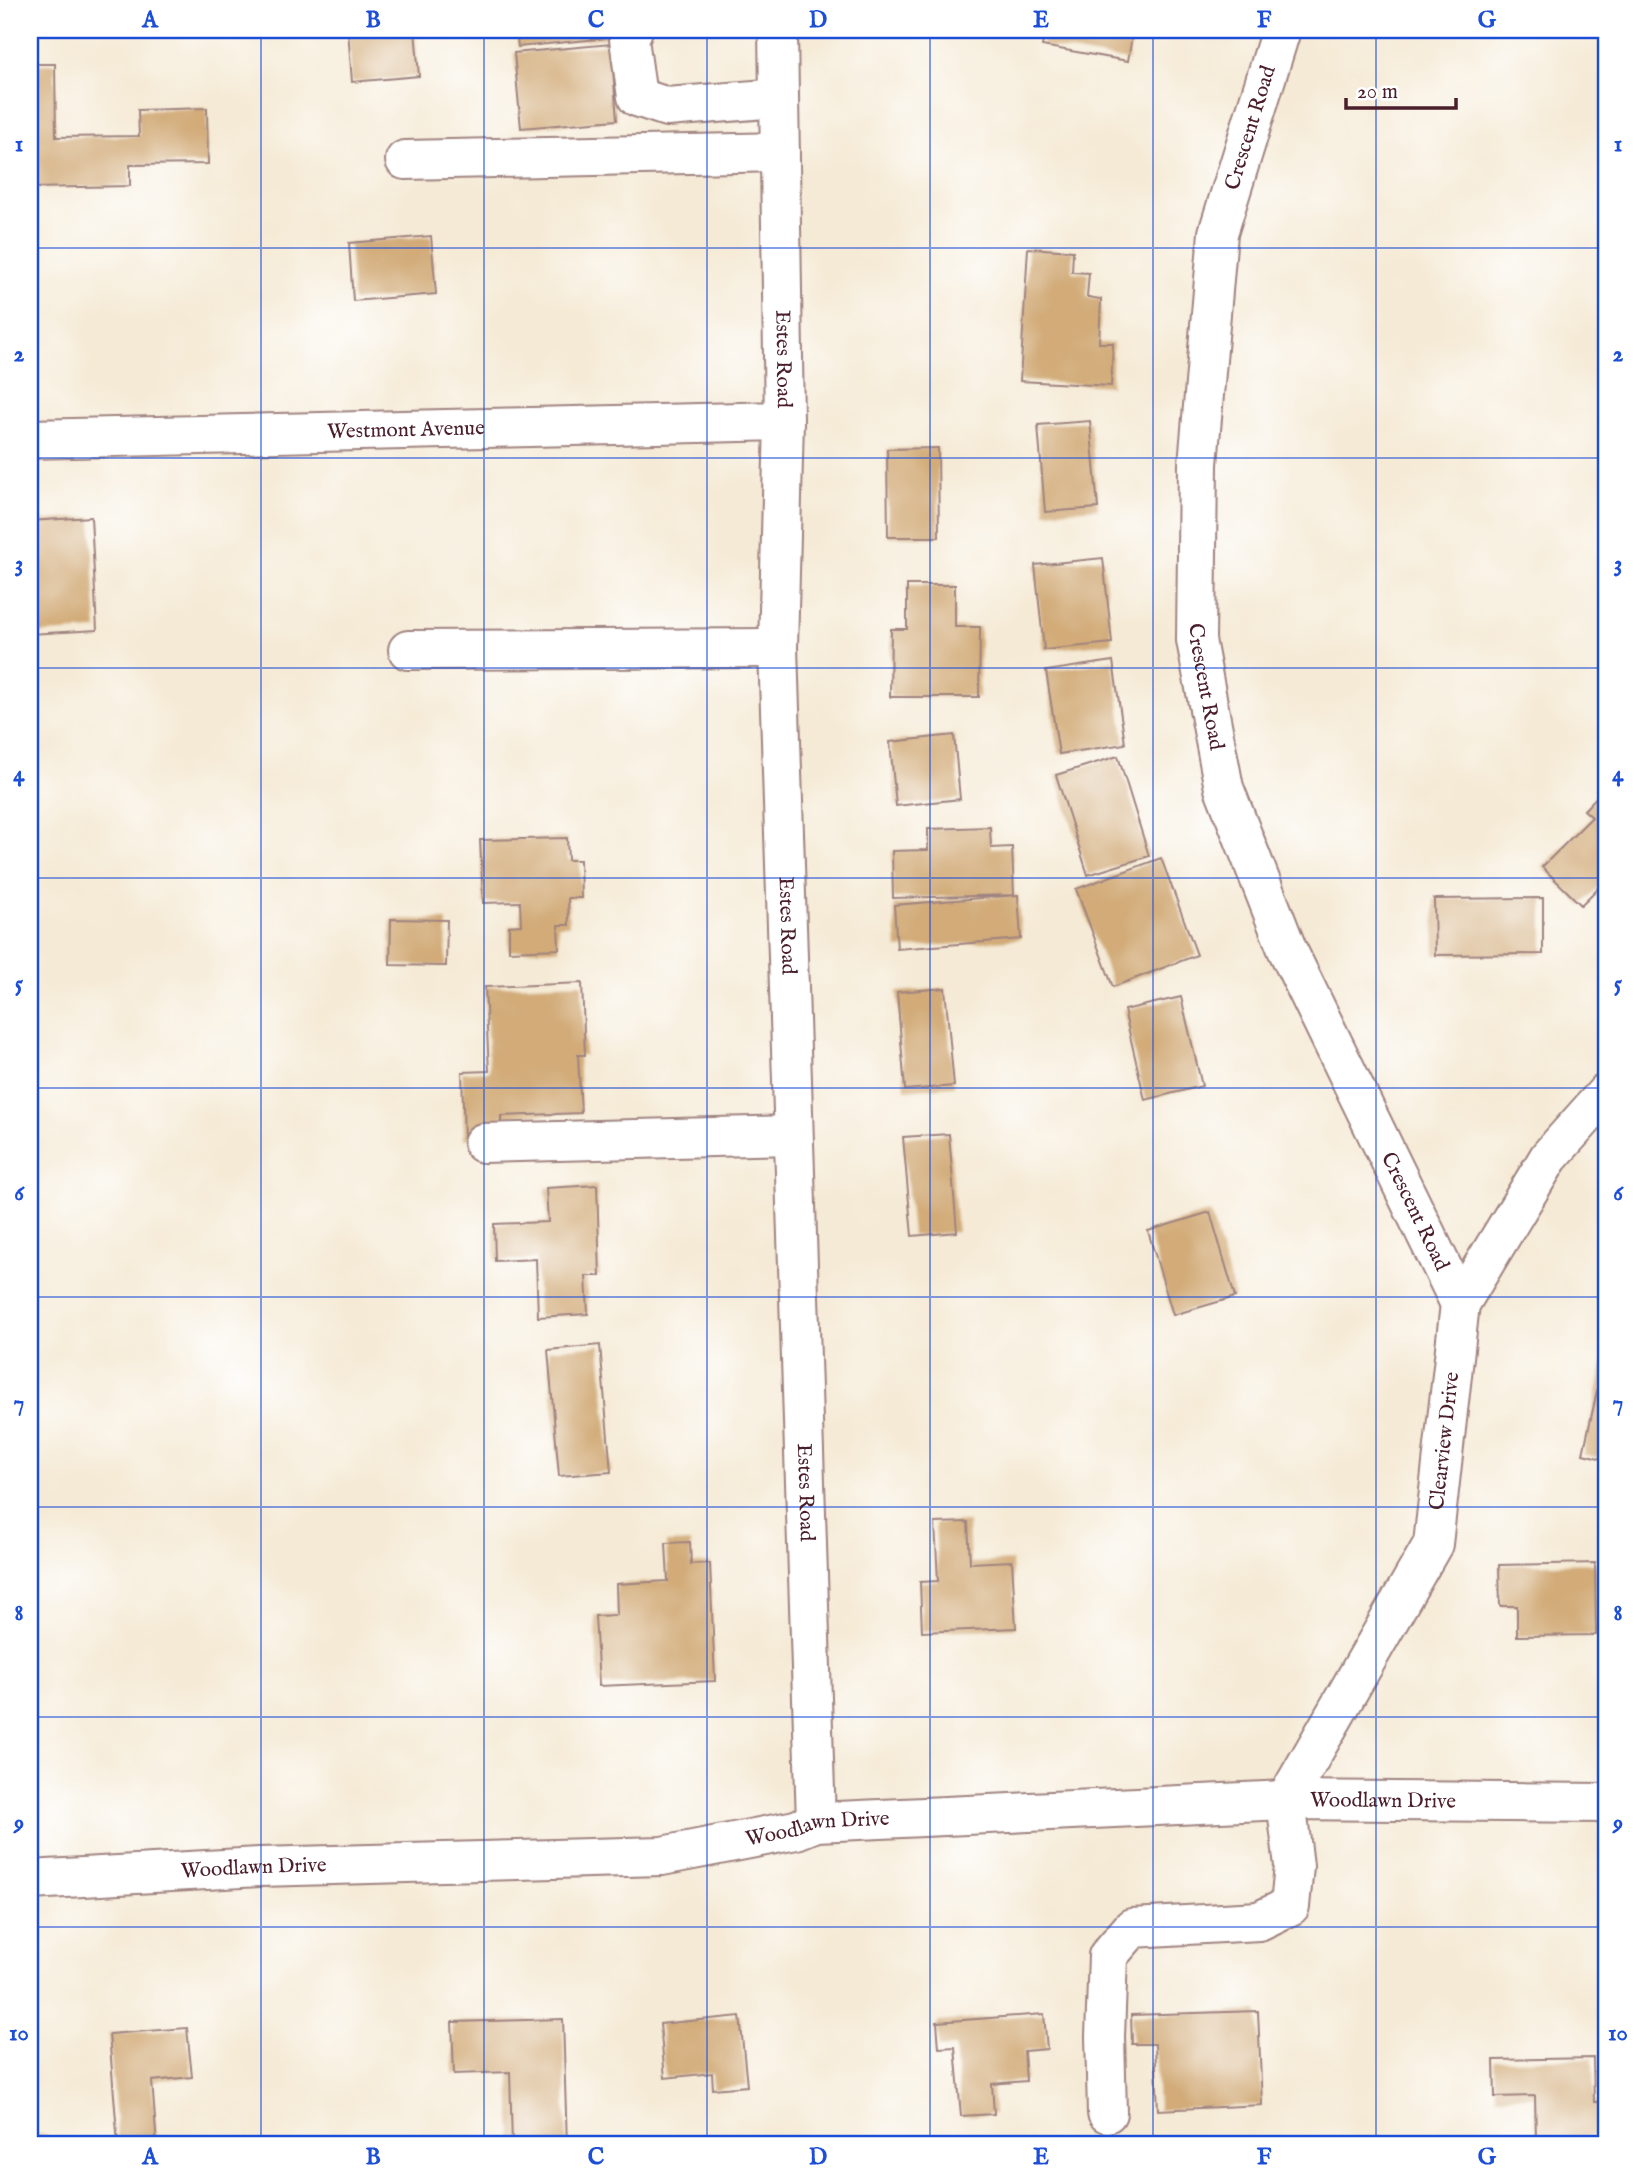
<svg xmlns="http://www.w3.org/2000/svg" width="1637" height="2175" font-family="'IM FELL English',serif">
  <rect width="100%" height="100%" fill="#fff"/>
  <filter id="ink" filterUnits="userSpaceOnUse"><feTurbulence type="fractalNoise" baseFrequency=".0143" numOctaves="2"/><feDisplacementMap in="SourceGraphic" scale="14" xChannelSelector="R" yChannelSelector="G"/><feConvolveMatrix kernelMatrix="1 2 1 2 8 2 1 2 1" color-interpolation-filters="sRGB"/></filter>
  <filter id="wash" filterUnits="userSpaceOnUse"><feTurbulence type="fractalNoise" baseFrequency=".00686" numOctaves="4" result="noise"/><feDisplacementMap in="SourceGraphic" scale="28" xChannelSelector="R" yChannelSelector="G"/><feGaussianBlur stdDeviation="1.57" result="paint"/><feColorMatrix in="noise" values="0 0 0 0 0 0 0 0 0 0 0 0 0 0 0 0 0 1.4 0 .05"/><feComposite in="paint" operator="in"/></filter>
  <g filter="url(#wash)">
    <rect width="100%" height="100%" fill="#f5ead5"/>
    <g id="blocks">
      <path fill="#d2ab78" d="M348,30H415L419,76L352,82Z
        M516,30H616L617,37L518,47Z
        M1045,30H1133L1128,61L1042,46Z
        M611,44L617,120L521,128L514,53Z
        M30,64H55L56,137L139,136L138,110L207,108L208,164L130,165V186L30,188Z
        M431,236L436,294L353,301L349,243Z
        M1028,248L1073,251L1072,272L1089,273L1087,297L1101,299L1099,343H1113L1111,386L1020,381Z
        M1090,421L1098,508L1045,512L1038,425Z
        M938,448L939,537H888L887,449Z
        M91,517L97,630L30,634V521Z
        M1103,558L1112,643L1044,650L1035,565Z
        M907,585H955V627H980L979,697H890L891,629H907Z
        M1113,661L1125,744L1059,754L1046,671Z
        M954,735L960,799L896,806L890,742Z
        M1118,756L1149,856L1088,875L1056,775Z
        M1607,786V879L1581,905L1542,867L1592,817L1584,810Z
        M990,827L991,848L1012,847L1014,895L893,898L892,851L928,850V829Z
        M567,838L568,860H580L581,898H568L569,925H558L559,949L509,951V926L521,925L520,902L483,903L480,840Z
        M1161,858L1197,955L1113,987L1076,889Z
        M1018,895L1021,939L897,949L894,905Z
        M1543,898V954L1435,955L1434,899Z
        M391,919L447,920L446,966L390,965Z
        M582,983L585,1055H578L581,1113L501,1116V1138L464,1139L462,1072L489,1071L485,987Z
        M945,988L954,1086L905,1090L897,992Z
        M1181,997L1202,1086L1145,1100L1124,1010Z
        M949,1134L957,1232L912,1236L903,1137Z
        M597,1185L600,1276H586L588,1314L538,1317L536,1259L495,1261L494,1224L548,1222L546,1188Z
        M1210,1212L1235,1297L1173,1315L1148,1231Z
        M600,1345L611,1472L559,1476L548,1350Z
        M1606,1351H1607V1460L1583,1454Z
        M968,1522L970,1563L1012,1561L1016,1628L922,1632L920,1582L938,1581L935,1523Z
        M690,1542L691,1564L710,1563L715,1681L599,1686L595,1616L617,1615L616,1584L668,1581L666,1543Z
        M1595,1563L1596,1635L1517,1636V1606H1500L1499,1565Z
        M1258,2011L1262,2105L1158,2110L1155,2044H1132L1131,2015Z
        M1044,2014L1047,2049L1024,2051L1026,2081L992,2084L994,2114L961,2116L955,2047L939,2048L937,2022Z
        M740,2016L747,2086L713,2089L712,2073L665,2078L660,2024Z
        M563,2019L567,2145H512L510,2072L454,2074L452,2022Z
        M187,2028L192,2077L152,2081L157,2145H118L109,2034Z
        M1593,2058L1594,2102H1607V2136L1536,2138L1535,2096L1495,2097L1494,2060Z
        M46,2134L47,2145H30V2135Z"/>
    </g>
  </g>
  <g filter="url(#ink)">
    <use href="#blocks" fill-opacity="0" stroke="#a08480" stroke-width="2"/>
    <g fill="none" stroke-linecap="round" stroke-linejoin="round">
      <defs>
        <g id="minor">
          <path d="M633,30L629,39L637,97L667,107L779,98"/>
          <path id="s1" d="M778,30L784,421L778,648L816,1822"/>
          <path id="s2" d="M1281,30L1218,233L1198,464L1196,640L1224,788L1287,949L1460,1304"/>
          <path d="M405,160L780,152"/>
          <path id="s3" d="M30,439L784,421"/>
          <path d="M408,650L778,648"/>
          <path d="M483,1143L792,1135"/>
          <path id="s4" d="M1107,2113L1105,2036L1108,1956L1132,1928L1259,1921L1290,1906L1294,1866L1286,1800L1433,1544L1460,1304L1549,1157L1607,1092"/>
        </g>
        <g id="major">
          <path id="s5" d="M30,1880L259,1867L662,1856L796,1830L816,1822L1286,1800L1607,1803"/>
        </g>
      </defs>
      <use href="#minor" stroke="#a08480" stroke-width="42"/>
      <use href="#major" stroke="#a08480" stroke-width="42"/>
      <use href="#minor" stroke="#fff" stroke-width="38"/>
      <use href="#major" stroke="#fff" stroke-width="38"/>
    </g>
  </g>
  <path fill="none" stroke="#1d4ed8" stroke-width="2" stroke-opacity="0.55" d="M261,30V2145M484,30V2145M707,30V2145M930,30V2145M1153,30V2145M1376,30V2145M30,248H1607M30,458H1607M30,668H1607M30,878H1607M30,1088H1607M30,1297H1607M30,1507H1607M30,1717H1607M30,1927H1607"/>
  <g text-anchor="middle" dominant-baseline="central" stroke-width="5" stroke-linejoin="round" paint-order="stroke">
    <g font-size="21" fill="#4a1f2b" stroke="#fff">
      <text transform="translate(1251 128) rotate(-73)">Crescent Road</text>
      <text stroke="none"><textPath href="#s1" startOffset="329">Estes Road</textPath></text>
      <text stroke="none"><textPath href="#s3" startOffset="376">Westmont Avenue</textPath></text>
      <text stroke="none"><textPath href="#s2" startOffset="668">Crescent Road</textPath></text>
      <text stroke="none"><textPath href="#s1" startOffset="896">Estes Road</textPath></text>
      <text stroke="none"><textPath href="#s2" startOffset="1236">Crescent Road</textPath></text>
      <text stroke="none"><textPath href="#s4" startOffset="861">Clearview Drive</textPath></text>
      <text stroke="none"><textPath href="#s1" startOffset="1463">Estes Road</textPath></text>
      <text stroke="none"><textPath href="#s5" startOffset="1358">Woodlawn Drive</textPath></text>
      <text stroke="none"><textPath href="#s5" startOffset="791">Woodlawn Drive</textPath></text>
      <text stroke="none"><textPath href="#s5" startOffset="224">Woodlawn Drive</textPath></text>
    </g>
  </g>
  <rect width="1637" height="2175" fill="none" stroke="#fff" stroke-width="77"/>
  <path d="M1346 98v10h110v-10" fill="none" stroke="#4a1f2b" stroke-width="3.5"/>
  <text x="1357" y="98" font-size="21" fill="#4a1f2b" stroke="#ffffff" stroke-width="5" paint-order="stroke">20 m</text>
  <rect x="38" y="38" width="1560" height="2098" fill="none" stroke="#1d4ed8" stroke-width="2.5"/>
  <g font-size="23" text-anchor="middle" font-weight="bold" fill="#1d4ed8">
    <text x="150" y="27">A</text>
    <text x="373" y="27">B</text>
    <text x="596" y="27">C</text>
    <text x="818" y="27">D</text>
    <text x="1041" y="27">E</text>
    <text x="1264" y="27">F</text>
    <text x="1487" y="27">G</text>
    <text x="19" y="151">1</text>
    <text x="1618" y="151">1</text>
    <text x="19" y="361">2</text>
    <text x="1618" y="361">2</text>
    <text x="19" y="571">3</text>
    <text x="1618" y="571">3</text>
    <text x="19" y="781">4</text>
    <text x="1618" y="781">4</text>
    <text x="19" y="991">5</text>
    <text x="1618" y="991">5</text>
    <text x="19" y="1200">6</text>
    <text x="1618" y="1200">6</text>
    <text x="19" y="1410">7</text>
    <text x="1618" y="1410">7</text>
    <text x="19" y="1620">8</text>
    <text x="1618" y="1620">8</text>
    <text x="19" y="1830">9</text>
    <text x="1618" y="1830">9</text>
    <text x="19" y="2040">10</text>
    <text x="1618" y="2040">10</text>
    <text x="150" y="2164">A</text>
    <text x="373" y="2164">B</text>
    <text x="596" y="2164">C</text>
    <text x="818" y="2164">D</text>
    <text x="1041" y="2164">E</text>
    <text x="1264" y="2164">F</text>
    <text x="1487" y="2164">G</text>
  </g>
</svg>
